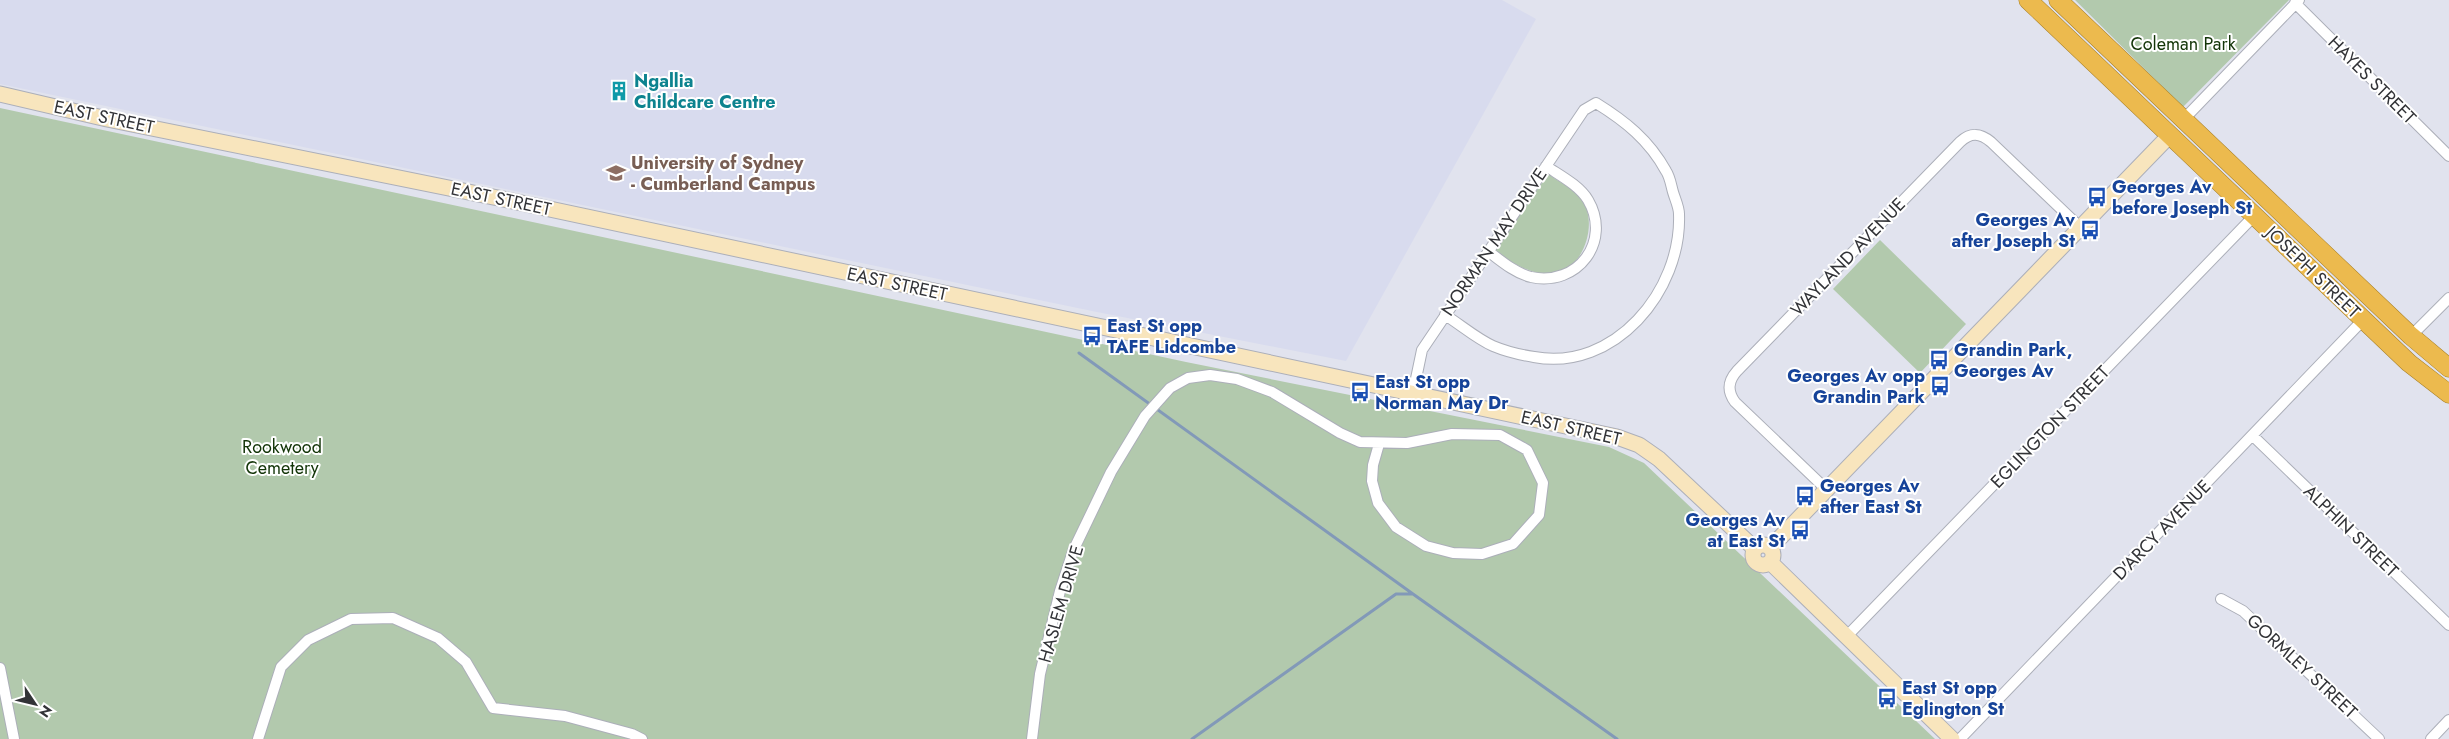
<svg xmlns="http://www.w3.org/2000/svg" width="2449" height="739" font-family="Jost,sans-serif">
  <rect width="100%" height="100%" fill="#e1e3ee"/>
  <path fill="#d8dbee" d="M0,0H1502L1536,19L1346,361L1097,312L0,84Z"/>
  <path fill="#b2c9ad" d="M2075,0H2289L2183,107Z
    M0,108L1186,362L1609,447L1644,463L1935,739H0Z
    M1548,174C1558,181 1570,187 1579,196C1601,219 1584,273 1551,274C1530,275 1511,262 1495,251Z
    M1880,240L1966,324L1920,373L1833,289Z"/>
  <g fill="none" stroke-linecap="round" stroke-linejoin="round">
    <path stroke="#8299b8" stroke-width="3" d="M1079,353L1413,594
      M1192,739L1396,594H1413L1617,739"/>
    <defs>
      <path id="minor" d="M2295,3L2449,156
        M2184,119L2299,0
        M1488,251C1501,261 1515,273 1531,277C1578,287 1612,241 1588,200C1579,185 1559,175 1546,166
        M2411,336L2449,298
        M1413,393L1422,350L1584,110L1596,103C1625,121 1649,140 1666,171C1670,177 1671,185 1673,192C1675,199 1679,207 1679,214C1682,291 1614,372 1534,357C1521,355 1505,351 1493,346C1477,339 1461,325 1445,315
        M2253,436L2449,625
        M1827,490L1735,402C1727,391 1728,381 1737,371L1960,142C1971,132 1980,133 1991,142L2081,228
        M2221,599L2243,611L2379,739
        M1846,637L2254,216
        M0,668L14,739
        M258,739L281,667L308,640L351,619L393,618L438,638L466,662L493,708L565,716L632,734L642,739
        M1032,739L1040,674L1060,591L1073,551L1111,472L1145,416L1170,388L1188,378L1210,375L1237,379L1272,392L1340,433L1360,442L1407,443L1452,434L1500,435L1527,450L1543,483L1539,515L1513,544L1482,554L1453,553L1426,546L1396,527L1378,503L1372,481L1373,465L1379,444
        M1960,739L2363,320
        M2431,739L2449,720"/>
      <path id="secondary" d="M0,94L107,119L503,199L1617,437L1639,445L1659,459L1755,549
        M1753 555a10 10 0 1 1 20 0a10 10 0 1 1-20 0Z
        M1770,548L2170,135
        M1770,562L1952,739"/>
      <path id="trunk" d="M2028,0L2409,363L2449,394
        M2058,0L2411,336L2449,368"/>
    </defs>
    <use href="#minor" stroke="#acafb9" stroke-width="12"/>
    <use href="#secondary" stroke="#acafb9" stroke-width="17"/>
    <use href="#trunk" stroke="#a88029" stroke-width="19"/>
    <use href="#minor" stroke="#fff" stroke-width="10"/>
    <use href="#secondary" stroke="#f8e5bd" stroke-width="15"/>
    <use href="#trunk" stroke="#ecba4e" stroke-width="18"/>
  </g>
  <defs>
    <symbol id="building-bare" viewBox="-9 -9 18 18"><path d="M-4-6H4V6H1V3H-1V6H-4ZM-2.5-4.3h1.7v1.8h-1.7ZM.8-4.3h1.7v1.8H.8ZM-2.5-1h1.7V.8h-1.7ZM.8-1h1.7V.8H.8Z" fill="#0f9aa8" stroke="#fff" stroke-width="2.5" paint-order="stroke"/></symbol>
    <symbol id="university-bare" viewBox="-9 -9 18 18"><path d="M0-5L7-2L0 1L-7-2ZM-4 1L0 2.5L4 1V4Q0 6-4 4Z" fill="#8d6e63" stroke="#fff" stroke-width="2.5" paint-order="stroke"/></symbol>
    <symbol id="bus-bare" viewBox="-9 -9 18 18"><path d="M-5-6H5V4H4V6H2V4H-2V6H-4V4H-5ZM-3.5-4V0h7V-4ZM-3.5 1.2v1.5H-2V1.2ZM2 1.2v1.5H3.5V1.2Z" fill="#1a4fb4" stroke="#fff" stroke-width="2.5" paint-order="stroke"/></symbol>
  </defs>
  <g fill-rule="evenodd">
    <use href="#building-bare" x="605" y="77" width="28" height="28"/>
    <use href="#university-bare" x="602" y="159" width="28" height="28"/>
    <use href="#bus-bare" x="2083" y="183" width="28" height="28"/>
    <use href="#bus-bare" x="2076" y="216" width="28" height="28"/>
    <use href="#bus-bare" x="1078" y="322" width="28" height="28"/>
    <use href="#bus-bare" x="1925" y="346" width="28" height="28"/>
    <use href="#bus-bare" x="1926" y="372" width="28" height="28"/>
    <use href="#bus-bare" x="1346" y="378" width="28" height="28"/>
    <use href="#bus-bare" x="1791" y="482" width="28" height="28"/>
    <use href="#bus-bare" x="1786" y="516" width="28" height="28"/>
    <use href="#bus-bare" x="1873" y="684" width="28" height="28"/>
  </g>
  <g text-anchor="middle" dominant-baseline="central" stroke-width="4" stroke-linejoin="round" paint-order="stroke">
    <g font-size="18" fill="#123407" stroke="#fff">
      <text x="2183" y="44">Coleman Park</text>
      <text x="282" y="447">Rookwood<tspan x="282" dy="21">Cemetery</tspan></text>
    </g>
    <g font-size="18" fill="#323337" stroke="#fff">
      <text transform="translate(2372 80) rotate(45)">HAYES STREET</text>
      <text transform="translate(104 117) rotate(12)">EAST STREET</text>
      <text transform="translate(501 199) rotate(12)">EAST STREET</text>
      <text transform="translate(1494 242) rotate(-56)">NORMAN MAY DRIVE</text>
      <text transform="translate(1848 257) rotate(-46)">WAYLAND AVENUE</text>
      <text transform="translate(2313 272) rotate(44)">JOSEPH STREET</text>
      <text transform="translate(897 284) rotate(12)">EAST STREET</text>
      <text transform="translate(2050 427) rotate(-46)">EGLINGTON STREET</text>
      <text transform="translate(1571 428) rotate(13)">EAST STREET</text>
      <text transform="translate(2162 530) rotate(-46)">D'ARCY AVENUE</text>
      <text transform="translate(2351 531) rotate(44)">ALPHIN STREET</text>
      <text transform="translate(1061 604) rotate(-74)">HASLEM DRIVE</text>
      <text transform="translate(2302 666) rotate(43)">GORMLEY STREET</text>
    </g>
    <g font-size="18" font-weight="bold" fill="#0d838f" stroke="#fff" text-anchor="start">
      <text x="634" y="81">Ngallia<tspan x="634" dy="21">Childcare Centre</tspan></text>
    </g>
    <g font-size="18" font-weight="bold" fill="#785e54" stroke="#fff" text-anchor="start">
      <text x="631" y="163">University of Sydney<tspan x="631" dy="21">- Cumberland Campus</tspan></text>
    </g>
    <g font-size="18" font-weight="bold" fill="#164399" stroke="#fff" text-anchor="start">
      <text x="2112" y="187">Georges Av<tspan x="2112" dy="21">before Joseph St</tspan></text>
      <text x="2075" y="220" text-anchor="end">Georges Av<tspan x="2075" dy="21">after Joseph St</tspan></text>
      <text x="1107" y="326">East St opp<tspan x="1107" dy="21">TAFE Lidcombe</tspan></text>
      <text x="1954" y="350">Grandin Park,<tspan x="1954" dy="21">Georges Av</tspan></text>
      <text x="1925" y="376" text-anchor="end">Georges Av opp<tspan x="1925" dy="21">Grandin Park</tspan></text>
      <text x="1375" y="382">East St opp<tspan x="1375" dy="21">Norman May Dr</tspan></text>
      <text x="1820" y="486">Georges Av<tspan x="1820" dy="21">after East St</tspan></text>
      <text x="1785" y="520" text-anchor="end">Georges Av<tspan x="1785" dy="21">at East St</tspan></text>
      <text x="1902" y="688">East St opp<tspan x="1902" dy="21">Eglington St</tspan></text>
    </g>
  </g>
  <g transform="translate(35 704) rotate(125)" stroke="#ffffff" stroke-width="4" paint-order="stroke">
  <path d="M0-4L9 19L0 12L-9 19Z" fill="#323337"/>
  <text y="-8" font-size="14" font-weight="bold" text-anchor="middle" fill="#323337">N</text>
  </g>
</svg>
